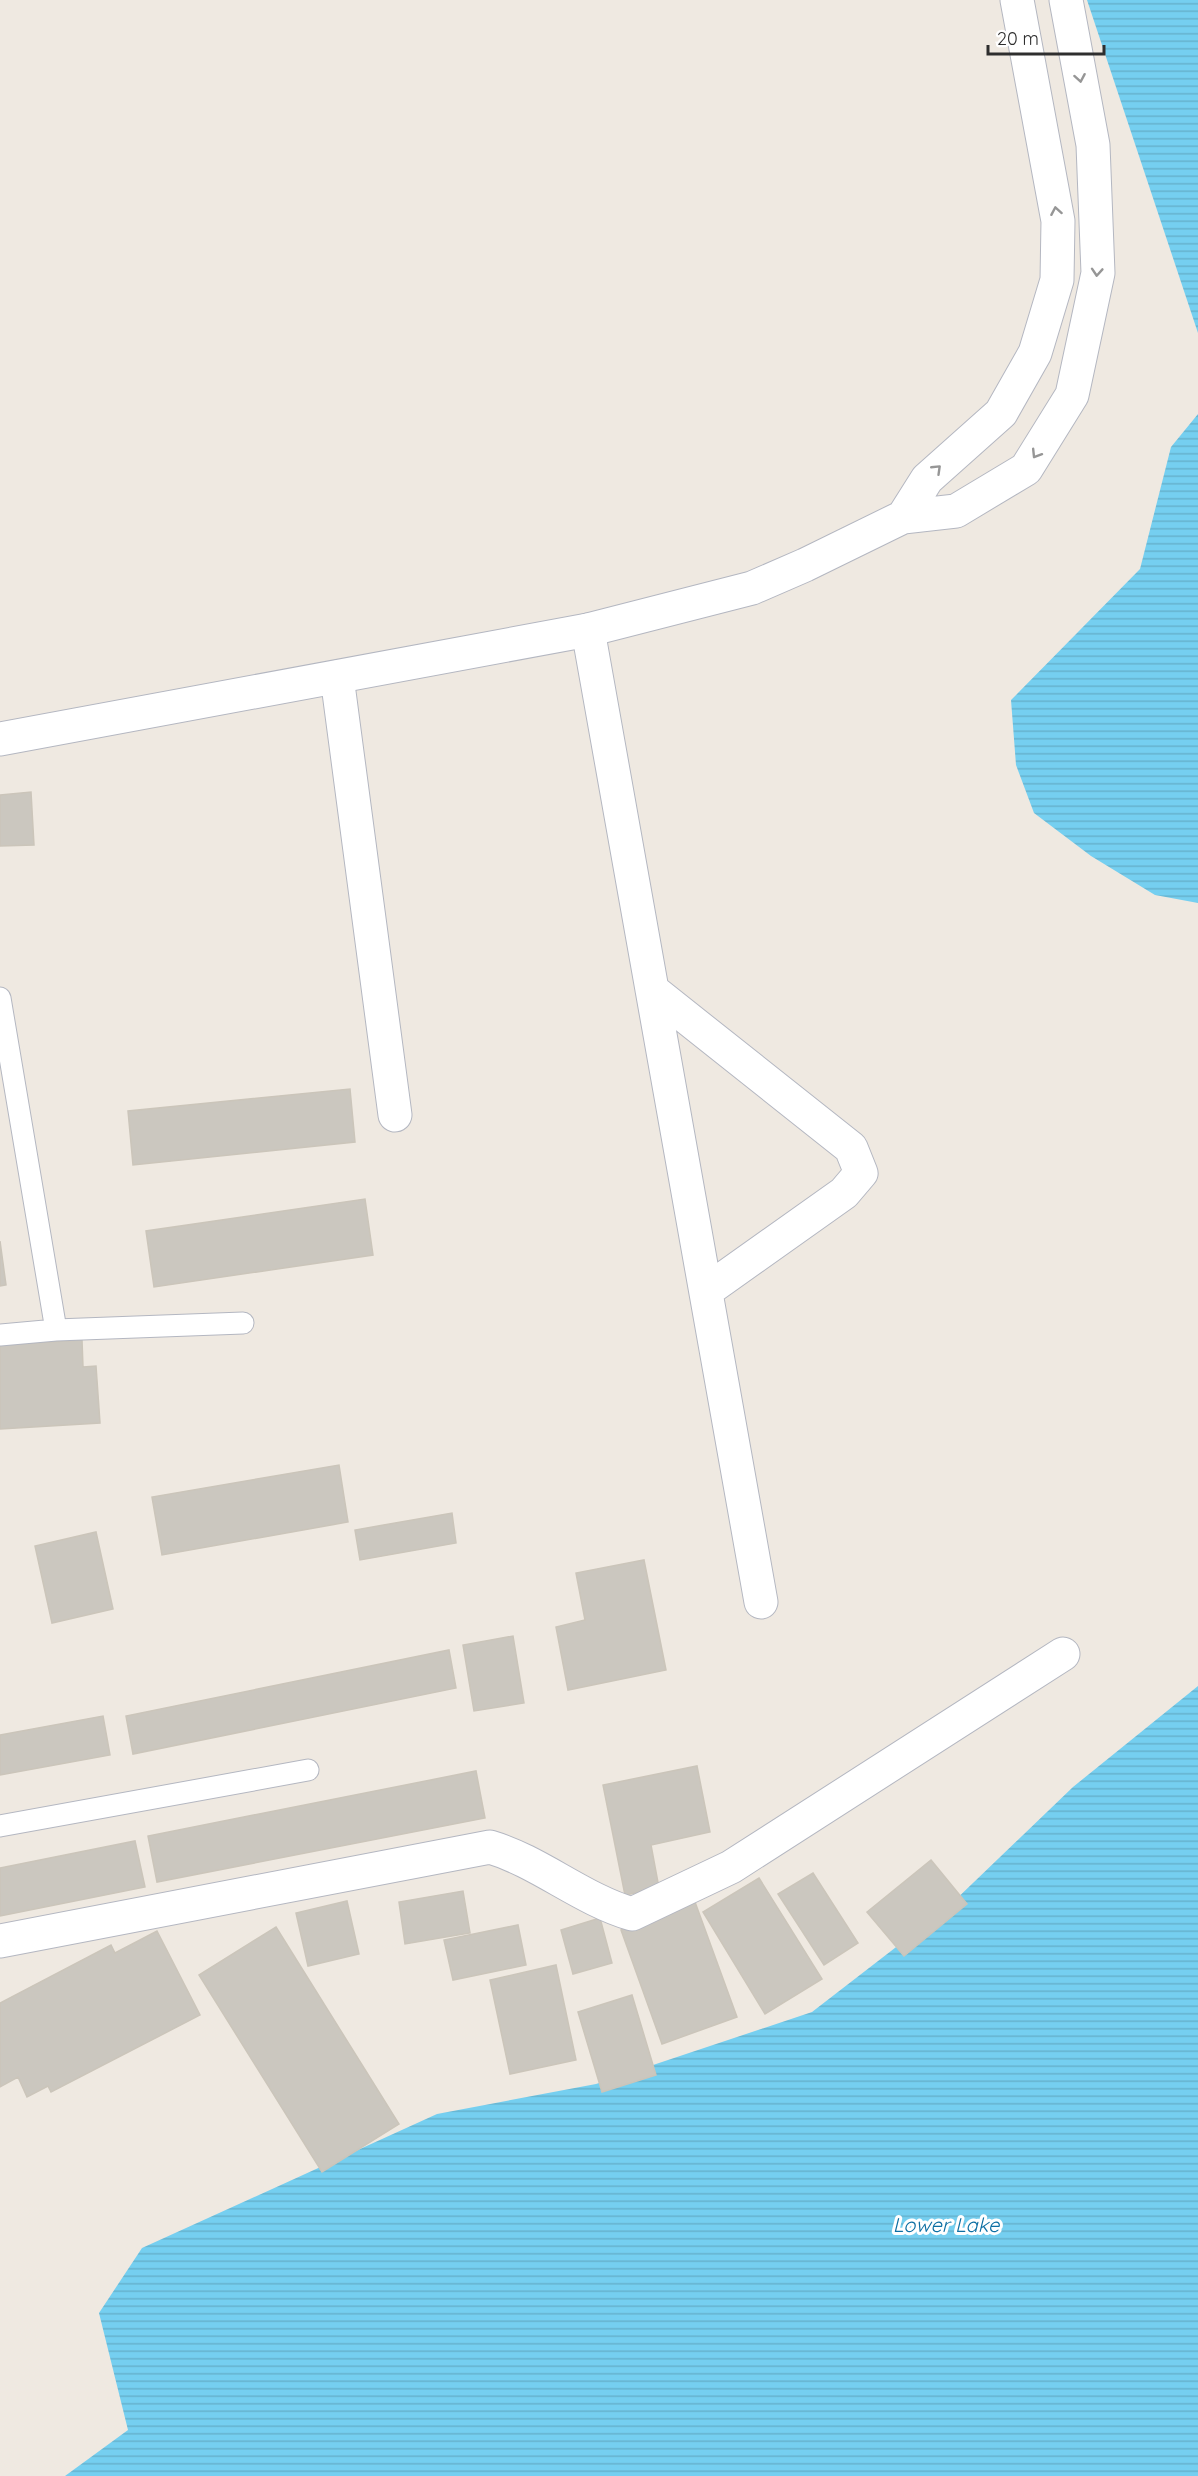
<svg xmlns="http://www.w3.org/2000/svg" width="1198" height="2476" font-family="Quicksand,sans-serif">
  <defs>
    <pattern id="water-rules" width="6" height="5" patternUnits="userSpaceOnUse" patternTransform="scale(1.5)"><rect width="6" height="5" fill="#75cff0"/><path d="M0 2.5h6" fill="none" stroke="#66b2ce"/></pattern>
  </defs>
  <rect width="100%" height="100%" fill="#efe9e1"/>
  <path fill="url(#water-rules)" d="M1087,0H1198V333Z
    M1198,414V903L1155,895L1091,856L1034,813L1016,765L1011,700L1140,569L1171,447Z
    M1198,1686V2476H65L128,2430L99,2313L142,2248L437,2114L596,2084L812,2012L948,1907L1073,1787Z"/>
  <path fill="#cbc7bf" stroke="#cbc5ba" stroke-width="1.5" d="M31,792L34,845L0,846V795Z
    M350,1089L355,1142L133,1165L128,1111Z
    M365,1199L373,1255L154,1287L146,1231Z
    M0,1241L6,1285L0,1286Z
    M82,1340L83,1367L96,1366L100,1423L0,1429V1345Z
    M339,1465L348,1522L162,1555L152,1497Z
    M452,1513L456,1543L360,1560L355,1530Z
    M96,1532L113,1609L52,1623L35,1546Z
    M644,1560L666,1670L568,1690L556,1627L585,1620L576,1573Z
    M513,1636L524,1703L474,1711L463,1645Z
    M449,1650L456,1688L133,1754L126,1716Z
    M103,1716L110,1755L0,1775V1735Z
    M697,1766L710,1832L651,1845L659,1888L625,1895L603,1785Z
    M476,1771L485,1818L157,1882L148,1836Z
    M135,1841L145,1887L0,1916V1868Z
    M931,1860L967,1904L904,1956L867,1912Z
    M813,1873L858,1943L824,1965L778,1894Z
    M759,1878L822,1979L765,2014L703,1912Z
    M463,1891L470,1933L405,1944L399,1902Z
    M347,1901L359,1954L308,1966L296,1913Z
    M695,1902L737,2017L662,2044L621,1930Z
    M600,1918L612,1963L573,1974L561,1930Z
    M518,1925L526,1965L453,1980L444,1940Z
    M276,1927L399,2124L322,2172L199,1975Z
    M157,1931L200,2015L51,2092L48,2086L27,2097L18,2077L0,2087V2003L111,1945L115,1953Z
    M556,1965L576,2060L510,2074L490,1980Z
    M632,1995L656,2075L602,2092L578,2012Z"/>
  <g fill="none" stroke-linecap="round" stroke-linejoin="round">
    <defs>
      <path id="service" d="M0,998L56,1330
        M0,1335L56,1330L243,1323
        M0,1826L308,1770"/>
      <path id="minor" d="M588,630L761,1602
        M337,677L395,1115
        M652,990L851,1148L861,1173L844,1193L706,1291
        M0,1941L490,1847C540,1862 581,1899 632,1914L731,1867L1063,1654"/>
      <path id="tertiary" d="M903,517L927,479L1001,413L1035,353L1057,280L1058,221L1017,0
        M0,739L588,630L752,588L805,565L903,517L956,511L1026,469L1072,395L1098,273L1093,145L1066,0"/>
    </defs>
    <use href="#service" stroke="#b4b7c1" stroke-width="23"/>
    <use href="#minor" stroke="#b4b7c1" stroke-width="35"/>
    <use href="#tertiary" stroke="#b4b7c1" stroke-width="35"/>
    <use href="#service" stroke="#fff" stroke-width="21"/>
    <use href="#minor" stroke="#fff" stroke-width="33"/>
    <use href="#tertiary" stroke="#fff" stroke-width="33"/>
  </g>
  <defs><path id="oneway-chevron" d="M-2-3.5L2.5 0L-2 3.5" fill="none" stroke-width="1.6" stroke-linecap="round" stroke-linejoin="round" transform="scale(1.5)"/></defs>
  <g stroke="#969696">
    <use href="#oneway-chevron" transform="translate(1080 78) rotate(80)"/>
    <use href="#oneway-chevron" transform="translate(1056 211) rotate(-100)"/>
    <use href="#oneway-chevron" transform="translate(1097 272) rotate(94)"/>
    <use href="#oneway-chevron" transform="translate(1036 454) rotate(122)"/>
    <use href="#oneway-chevron" transform="translate(937 469) rotate(-44)"/>
  </g>
  <g text-anchor="middle" dominant-baseline="central" stroke-width="6" stroke-linejoin="round" paint-order="stroke">
    <g font-size="20" font-style="italic" fill="#0d6fa3" stroke="#fff">
      <text x="946" y="2224">Lower Lake</text>
    </g>
  </g>
  <path d="M988 45v9h116v-9" fill="none" stroke="#2e2e2e" stroke-width="3"/>
  <text x="997" y="45" font-size="18" fill="#2e2e2e" stroke="#ffffff" stroke-width="4.5" paint-order="stroke">20 m</text>
</svg>
